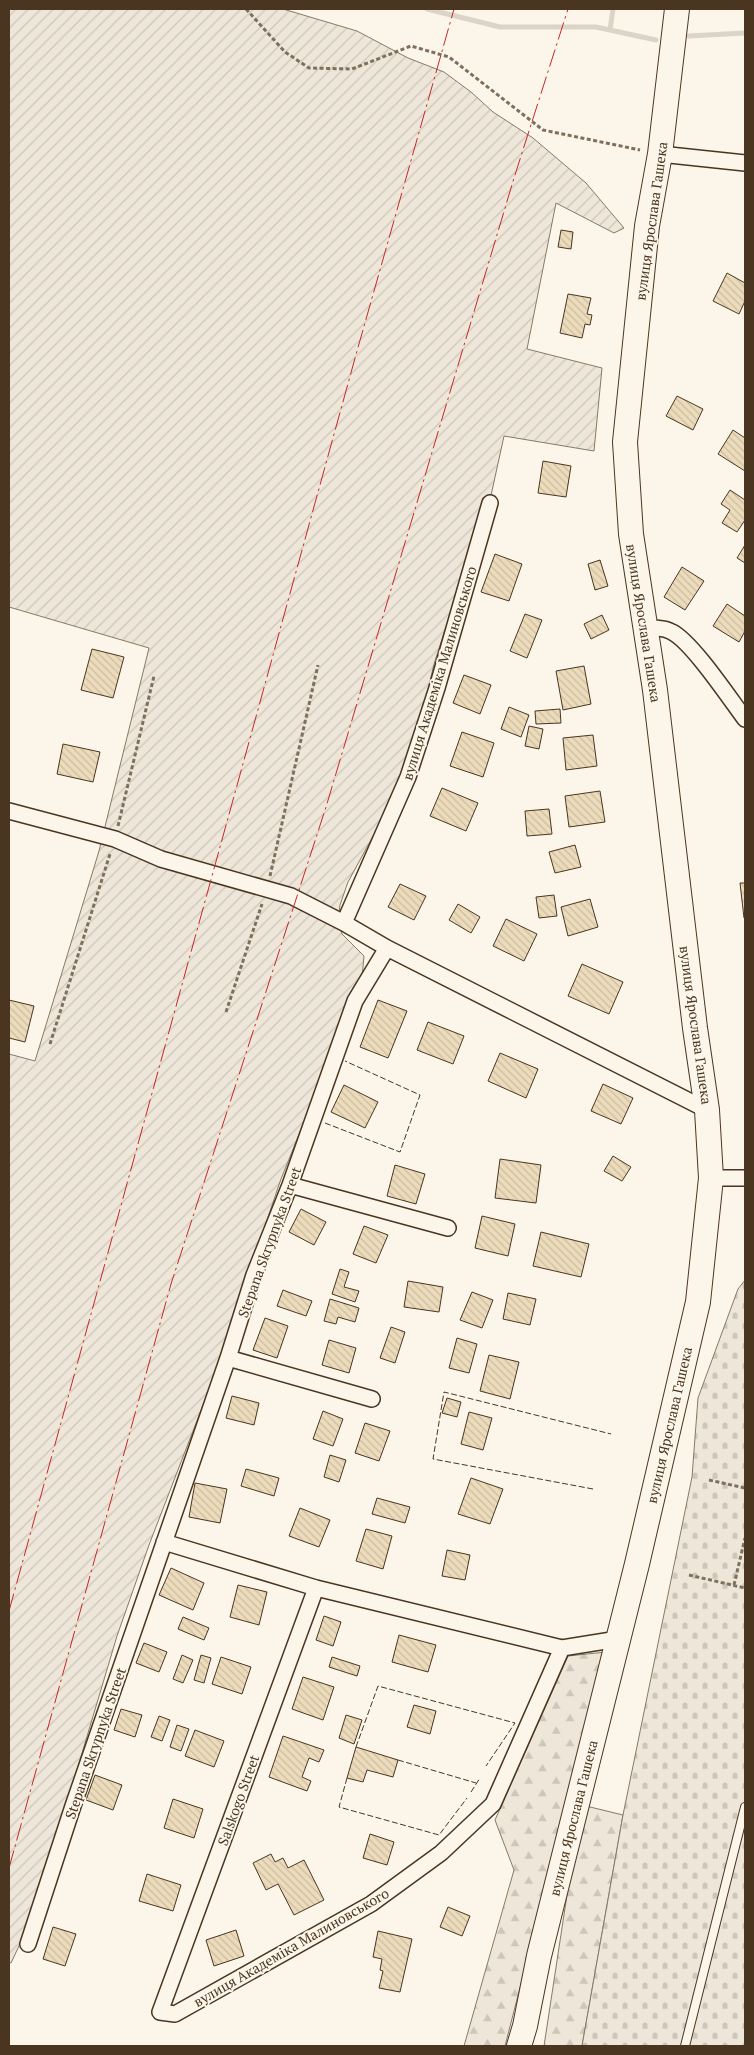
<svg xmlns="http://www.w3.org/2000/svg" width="754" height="2055" font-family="'PT Serif',serif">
  <defs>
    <pattern id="forest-firs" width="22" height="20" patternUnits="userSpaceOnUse" patternTransform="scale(1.25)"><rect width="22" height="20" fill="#ede6d9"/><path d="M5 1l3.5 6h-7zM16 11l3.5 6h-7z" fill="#cdc6ba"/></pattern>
    <pattern id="cemetery-stones" width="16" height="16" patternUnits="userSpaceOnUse" patternTransform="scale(1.25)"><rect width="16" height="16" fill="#ede6d9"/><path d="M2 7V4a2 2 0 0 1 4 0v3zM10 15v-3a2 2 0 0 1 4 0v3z" fill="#cdc6ba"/></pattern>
    <pattern id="garden-furrows" width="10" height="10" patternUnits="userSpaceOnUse" patternTransform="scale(1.25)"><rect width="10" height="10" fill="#ede6d9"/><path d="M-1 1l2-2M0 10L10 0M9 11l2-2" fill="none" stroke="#cdc6ba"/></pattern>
    <pattern id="building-back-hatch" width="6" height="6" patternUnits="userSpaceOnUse" patternTransform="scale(1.25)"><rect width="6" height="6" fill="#ecdcbc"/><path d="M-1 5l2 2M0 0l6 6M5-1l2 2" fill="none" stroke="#ccbda1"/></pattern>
  </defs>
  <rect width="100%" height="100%" fill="#fbf6e9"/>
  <path fill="url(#forest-firs)" stroke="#887966" d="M606,1652L505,2046H464L514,1870L495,1820L568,1656Z
    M586,1806L623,1815L582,2046H544L569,1882Z"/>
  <path fill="url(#cemetery-stones)" stroke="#887966" d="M745,1280V2046H582L623,1815L692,1477L698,1398L738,1289Z"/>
  <path fill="url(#garden-furrows)" stroke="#887966" d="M9,9H283L357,31L408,58L444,72L471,92L493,112L533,138L586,183L624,228L614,233L556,203L527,349L602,368L594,451L504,436L485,523L460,584L434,664L418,732L384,816L348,882L340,905L338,920L342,934L364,956L362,978L281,1179L210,1387L149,1545L117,1636L34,1914L11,1963L9,1962V1054L35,1061L99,851L149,648L9,607Z"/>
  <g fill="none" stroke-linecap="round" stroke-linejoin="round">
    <path stroke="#dcd4c6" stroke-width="5" d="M427,9L500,27H596L656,40
      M610,30L613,9
      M689,36L745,33"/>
  </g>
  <path fill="url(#building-back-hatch)" stroke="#4a3520" d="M561,230L573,232L571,249L558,247Z
    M727,273L745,283V301L739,314L713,301Z
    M568,294L591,298L587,314L592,315L590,325L585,324L582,338L560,333Z
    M677,396L703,409L693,430L666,416Z
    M733,430L745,438V471L718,454Z
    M543,461L571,466L566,497L538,493Z
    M730,490L745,500V520L737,532L722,523L730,510L721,504Z
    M745,545V563L737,558Z
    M495,554L522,564L509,601L481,592Z
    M600,560L608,586L595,590L588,564Z
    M682,567L704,581L685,610L664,597Z
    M727,604L745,616V631L739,642L713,626Z
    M525,614L542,620L527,658L510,651Z
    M602,615L609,630L591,639L584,624Z
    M92,649L124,657L113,698L81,690Z
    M584,666L591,704L563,710L556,671Z
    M464,675L491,685L480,714L453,703Z
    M509,707L529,715L521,737L501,729Z
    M560,709L561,723L536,724L535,711Z
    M529,726L543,729L539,749L525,746Z
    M462,732L494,743L483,777L450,766Z
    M593,735L597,766L566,770L563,738Z
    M63,744L100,752L93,782L57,774Z
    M442,788L478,803L466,831L430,816Z
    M600,791L605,822L569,827L565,796Z
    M549,809L552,834L527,836L525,811Z
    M575,845L581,867L555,873L549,852Z
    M740,883H745V918H744Z
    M400,884L426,896L414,920L388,907Z
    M554,895L557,916L539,918L536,897Z
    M590,899L598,927L568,936L561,907Z
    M458,904L480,917L471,933L449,920Z
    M506,919L537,934L524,961L493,946Z
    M582,964L623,982L609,1014L568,996Z
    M9,1000L34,1006L25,1042L9,1038Z
    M378,1000L407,1011L388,1058L360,1047Z
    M428,1022L464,1036L453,1064L417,1050Z
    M500,1053L538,1069L526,1098L488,1081Z
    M603,1084L633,1098L621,1124L591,1111Z
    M344,1085L378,1102L365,1128L331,1112Z
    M613,1156L631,1167L622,1181L604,1171Z
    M500,1159L541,1165L536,1203L495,1198Z
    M395,1165L425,1174L416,1204L387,1196Z
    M301,1209L326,1222L314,1245L289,1232Z
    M482,1216L515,1224L508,1256L475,1248Z
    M364,1226L388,1235L376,1263L353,1254Z
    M541,1232L589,1244L581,1277L533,1266Z
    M340,1269L349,1272L344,1287L359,1291L355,1302L332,1294Z
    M408,1281L443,1287L439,1312L404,1307Z
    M283,1290L312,1301L306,1316L277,1306Z
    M472,1292L493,1300L482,1328L460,1320Z
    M508,1293L536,1299L530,1325L503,1319Z
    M330,1299L359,1308L355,1322L338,1317L336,1324L324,1321Z
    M265,1318L288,1326L277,1358L253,1350Z
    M391,1327L405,1332L395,1363L380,1358Z
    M457,1338L477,1344L469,1373L449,1368Z
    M329,1340L356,1348L349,1373L322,1365Z
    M489,1355L519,1362L510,1399L480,1391Z
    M232,1396L259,1403L254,1425L226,1418Z
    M447,1398L461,1402L457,1417L442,1413Z
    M323,1411L343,1419L333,1446L313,1439Z
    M469,1412L492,1418L483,1450L461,1444Z
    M365,1423L390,1431L379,1461L355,1453Z
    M330,1455L346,1460L339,1482L324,1477Z
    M246,1469L279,1478L274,1496L241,1486Z
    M471,1478L503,1489L490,1524L458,1514Z
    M195,1483L227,1489L220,1523L189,1517Z
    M377,1498L410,1507L405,1523L372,1514Z
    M300,1508L330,1520L319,1547L289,1536Z
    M366,1529L392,1536L383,1569L356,1561Z
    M447,1550L470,1555L465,1580L442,1576Z
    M171,1568L204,1583L193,1610L159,1595Z
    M238,1585L267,1592L259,1625L230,1617Z
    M324,1616L341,1622L333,1646L316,1640Z
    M183,1617L209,1628L204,1640L178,1629Z
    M399,1635L436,1645L428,1672L392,1662Z
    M144,1643L167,1652L159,1672L136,1663Z
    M182,1655L193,1660L183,1683L173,1679Z
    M201,1655L211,1658L204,1683L194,1680Z
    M221,1657L251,1667L242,1694L212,1684Z
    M332,1657L360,1666L357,1676L329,1667Z
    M303,1677L334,1687L323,1720L292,1709Z
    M414,1705L436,1711L430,1734L407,1727Z
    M121,1709L142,1715L135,1737L114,1730Z
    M346,1715L362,1720L354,1744L339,1738Z
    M159,1716L170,1720L162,1741L151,1737Z
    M177,1725L189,1729L181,1751L170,1747Z
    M195,1730L224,1741L214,1767L185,1756Z
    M283,1736L324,1750L319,1762L309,1758L302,1777L311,1781L307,1791L269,1777Z
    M356,1747L398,1760L393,1777L367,1770L363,1782L347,1778Z
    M95,1775L122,1785L113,1810L86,1800Z
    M173,1799L203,1809L194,1838L164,1828Z
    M370,1834L394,1842L387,1865L363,1858Z
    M271,1854L275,1862L283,1858L288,1868L304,1860L324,1900L294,1915L278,1884L266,1890L253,1863Z
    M147,1874L181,1885L173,1911L139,1901Z
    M448,1907L470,1916L462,1936L440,1927Z
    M53,1927L76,1934L65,1966L43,1959Z
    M236,1930L244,1956L214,1966L206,1940Z
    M378,1931L412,1939L400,1992L379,1988L383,1971L380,1970L382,1959L373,1957Z"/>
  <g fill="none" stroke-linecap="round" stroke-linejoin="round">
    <defs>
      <path id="lane" d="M685,2046L745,1807"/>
      <path id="street" d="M660,154L745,163
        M490,503L437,688L408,777L344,923L387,948L707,1110
        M646,630C655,628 663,627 672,632C692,642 730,699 745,719
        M9,811L115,839L161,859L291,896L344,923
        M711,1178H745
        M290,1185L448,1228
        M228,1358L372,1399
        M164,1542L316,1588L562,1648L618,1639
        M316,1588L160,2012L175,2014L371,1904L441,1853L493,1804L562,1648
        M28,1944L73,1806L228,1358L254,1275L290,1185L355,1001L387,948"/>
      <path id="primary" d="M519,2046L525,2026L539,1956L637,1564L698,1302L711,1178L707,1110L695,1028L655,690L631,534L625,442L647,226L660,154L677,9"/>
    </defs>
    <use href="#lane" stroke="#4a3520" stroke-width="10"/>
    <use href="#street" stroke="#4a3520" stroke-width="18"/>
    <use href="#primary" stroke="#4a3520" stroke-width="26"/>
    <path stroke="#7f6f5c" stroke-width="3" stroke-dasharray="4 2.5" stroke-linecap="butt" d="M246,9L285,52L309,68L352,69L411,46L449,57L543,130L640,150
      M118,826L154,676
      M270,876L318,665
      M226,1012L262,904
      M50,1044L110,854
      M709,1480L745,1488
      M689,1575L745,1588
      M734,1585L745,1538"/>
    <use href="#lane" stroke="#fbf6e9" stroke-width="8"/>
    <use href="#street" stroke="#fbf6e9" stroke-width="15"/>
    <use href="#primary" stroke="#fbf6e9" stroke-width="24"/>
    <path stroke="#4a3520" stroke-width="1" stroke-dasharray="6 2.5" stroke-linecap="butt" d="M325,1123L400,1152L420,1095L345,1061
      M593,1489L433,1459L444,1392L611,1434
      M356,1747L378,1686L515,1723L486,1766
      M398,1760L476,1783
      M347,1778L339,1807L439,1835L467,1798
      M471,1792L480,1778"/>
    <path stroke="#c62828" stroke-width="1" stroke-dasharray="18 4 2.5 4" stroke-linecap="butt" d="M9,1611L357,351L454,9
      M9,1868L171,1284L326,807L514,178L568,9"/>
  </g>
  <g text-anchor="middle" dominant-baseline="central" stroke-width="4" stroke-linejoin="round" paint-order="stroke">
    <g font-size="14" fill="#4a3520" stroke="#fbf6e9">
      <text transform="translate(651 221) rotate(-82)">вулиця Ярослава Гашека</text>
      <text transform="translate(644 623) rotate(81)">вулиця Ярослава Гашека</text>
      <text transform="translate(439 673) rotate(-73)">вулиця Академіка Малиновського</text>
      <text transform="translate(696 1025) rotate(82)">вулиця Ярослава Гашека</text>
      <text transform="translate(269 1242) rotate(-70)">Stepana Skrypnyka Street</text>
      <text transform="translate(669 1425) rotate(-77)">вулиця Ярослава Гашека</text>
      <text transform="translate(95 1743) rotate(-71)">Stepana Skrypnyka Street</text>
      <text transform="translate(238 1800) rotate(-70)">Salskogo Street</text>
      <text transform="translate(573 1818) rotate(-76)">вулиця Ярослава Гашека</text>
      <text transform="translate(291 1947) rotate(-30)">вулиця Академіка Малиновського</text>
    </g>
  </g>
  <rect width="754" height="2055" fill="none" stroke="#4a3520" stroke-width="20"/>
</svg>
